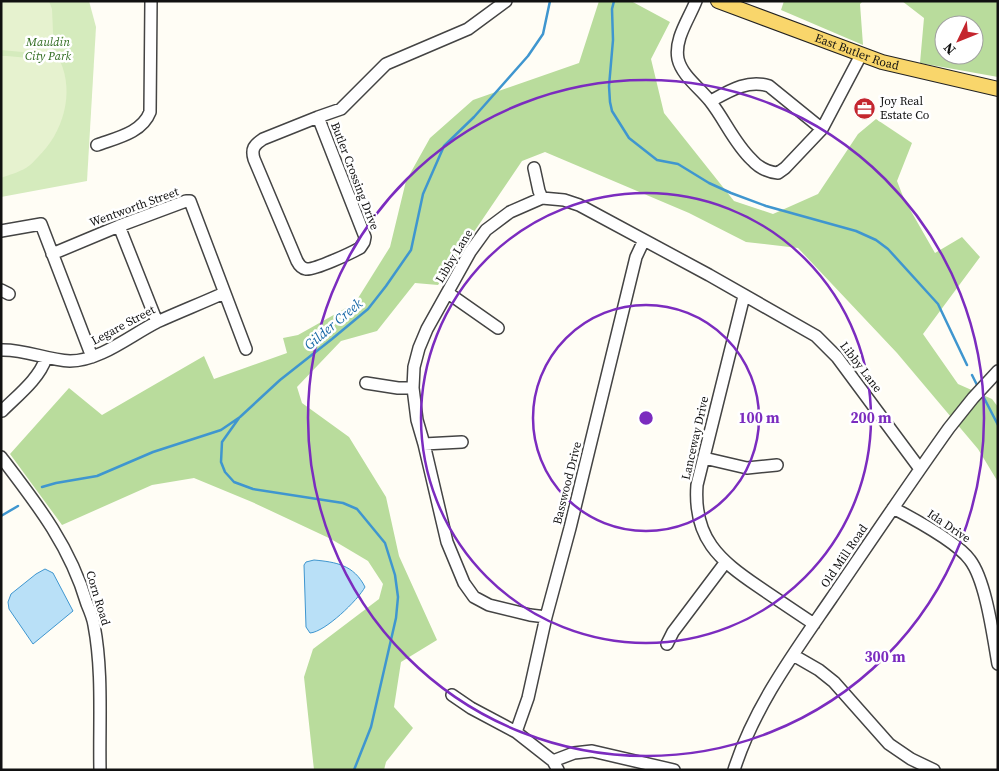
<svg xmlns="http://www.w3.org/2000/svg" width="999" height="771" font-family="'Source Serif 4',serif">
  <rect width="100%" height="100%" fill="#fffdf5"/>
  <path fill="#d5ebbd" d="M1,1H89L96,27L87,181L1,197Z"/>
  <path fill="#b9dc9c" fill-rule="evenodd" d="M599,1H631L670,22L651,59L664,113L734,201L773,214L818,194L858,134L876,119L912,143L897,181L904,199L935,253L962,237L980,257L923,334L958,384L992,399L998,407V482L978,449L897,353L798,248L746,242L689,213L545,152L522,161L438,285L415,283L377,331L341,341L297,387L302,403L349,437L386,497L399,556L437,640L401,662L394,707L413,728L386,762L384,770H314L304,677L313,649L379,599L383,584L368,561L331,539L252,502L194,478L152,485L62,525L10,454L69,388L102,415L204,356L214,379L287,353L283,338L298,335L355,303L390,247L406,181L430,138L473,100L579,63Z
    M784,1H863L860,4L863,45L781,10Z
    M902,1H998V77L920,63L924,18ZM944,25H974V55H944Z"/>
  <path fill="#e6f2cf" d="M1,1H49L52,9L54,55L1,50Z
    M1,56H7L60,61C75,93 63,133 38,157C34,161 31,165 26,168C19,172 9,175 1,178Z"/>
  <path fill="#b9e0f7" stroke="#3f96cf" d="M314,560C336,562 354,565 365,587C358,600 325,632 310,633L306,627L304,565L306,562Z
    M45,569L53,573L73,611L33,644L9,609L8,602L11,594L36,574Z"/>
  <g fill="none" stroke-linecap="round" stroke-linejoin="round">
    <path stroke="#3f96cf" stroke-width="2.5" d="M614,1L612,9L613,40L609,86L610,102L612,111L629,138L657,160L678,164L709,183L731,193L766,206L856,231L876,240L888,249L938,304L967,365
      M972,375L977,385
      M983,396L998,425
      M239,418L222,442L221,462L225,472L234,482L253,489L343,503L357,509L385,543L395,575L398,597L396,618L371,727L354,770
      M42,487L56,483L97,476L153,452L221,430L240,417L280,380L332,339L368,309L386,286L411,250L423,194L444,146L474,117L528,56L543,34L550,1
      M1,516L18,506"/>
    <defs>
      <path id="minor" d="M696,1C689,19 674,39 678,59C682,76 700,88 710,101C725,120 734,143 752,160C759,168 768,172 778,173L785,168L822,129L861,55
        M711,101C729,91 748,79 769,86L822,129
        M318,117L365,237L364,242L360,248C351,253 315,270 306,269C301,268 299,265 297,261L254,159C251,149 254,145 263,139Z
        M318,117L341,109L386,64L468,29L506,1
        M97,145C116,138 142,133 150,112L151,1
        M534,168L539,191L542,198
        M119,226L157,322
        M1,231L41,224L92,357
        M52,254L119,226L186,201H190L246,349
        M1,290L9,294
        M448,293L498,328
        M744,296L697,485C693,538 719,560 759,587C778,600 796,612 814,624
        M1,350C25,349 46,360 70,361C100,361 131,335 157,322C179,312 202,303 224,293
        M366,383L398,388H413
        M2,411C18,395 39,379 46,358
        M424,444L462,442
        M1,457C37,504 70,546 87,604C90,611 93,618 94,625C103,672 99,722 100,770
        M704,458L747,468L777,465
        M893,508C914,519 957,542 970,560C986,581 993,636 998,664
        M546,617L530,615L489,605L474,597L464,583L447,542L424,444L417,420L413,388L414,367L419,348L427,329L470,252L486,230L510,212L542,198L564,200L579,205L709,275L816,336L837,357L920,469
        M667,644L673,632L725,563
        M793,655L819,670L834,682L889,744L911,759L934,770
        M452,695L471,708L516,732L553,761L558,770
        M516,732L528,698L546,617L570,528L636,257L644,240
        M553,761L574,753L592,751L674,770
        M734,770C754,707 794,653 831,599C870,542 909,484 949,428L973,398L998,371"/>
      <g id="major">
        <path id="s1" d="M718,1L882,62L998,89"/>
      </g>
    </defs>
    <use href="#minor" stroke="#444" stroke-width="14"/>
    <use href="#major" stroke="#222" stroke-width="16"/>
    <use href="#minor" stroke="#fff" stroke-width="11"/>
    <use href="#major" stroke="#f9d66b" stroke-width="14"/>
  </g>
  <g fill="none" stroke="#7b2cbf" stroke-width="2.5">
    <circle cx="646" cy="418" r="113"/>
    <circle cx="646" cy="418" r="225"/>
    <circle cx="646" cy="418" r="338"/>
  </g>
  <defs>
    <symbol id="office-disc" viewBox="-11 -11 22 22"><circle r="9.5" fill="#c4262e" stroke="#fff"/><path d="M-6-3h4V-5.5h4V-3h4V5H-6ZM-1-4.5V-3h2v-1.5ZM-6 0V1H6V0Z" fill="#fff"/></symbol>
  </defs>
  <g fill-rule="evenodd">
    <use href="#office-disc" x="852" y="96" width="25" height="25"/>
  </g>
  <g text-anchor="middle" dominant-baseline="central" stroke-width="5" stroke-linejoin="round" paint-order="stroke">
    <g font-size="12" font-style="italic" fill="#2f6b1f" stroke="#fff">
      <text x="48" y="42">Mauldin<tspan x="48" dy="14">City Park</tspan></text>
    </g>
    <g font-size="12" fill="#111" stroke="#fff">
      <text stroke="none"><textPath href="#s1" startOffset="148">East Butler Road</textPath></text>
      <text transform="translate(355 176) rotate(69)">Butler Crossing Drive</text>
      <text transform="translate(134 207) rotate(-20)">Wentworth Street</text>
      <text transform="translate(454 256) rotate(-59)">Libby Lane</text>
      <text transform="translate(123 325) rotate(-28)">Legare Street</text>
      <text transform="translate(861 367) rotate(52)">Libby Lane</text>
      <text transform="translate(695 438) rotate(-77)">Lanceway Drive</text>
      <text transform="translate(567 483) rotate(-76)">Basswood Drive</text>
      <text transform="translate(949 526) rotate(34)">Ida Drive</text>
      <text transform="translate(844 556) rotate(-56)">Old Mill Road</text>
      <text transform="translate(98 598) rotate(73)">Corn Road</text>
    </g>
    <g font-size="12" fill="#111" stroke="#fff" text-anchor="start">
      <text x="880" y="101">Joy Real<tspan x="880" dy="14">Estate Co</tspan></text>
    </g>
    <g font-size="14" font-style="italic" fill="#1768a6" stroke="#fff">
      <text transform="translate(333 324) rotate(-40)">Gilder Creek</text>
    </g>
  </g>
  <circle cx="646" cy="418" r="8" fill="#7b2cbf" stroke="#fff" stroke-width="2.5"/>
  <g font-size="15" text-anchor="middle" font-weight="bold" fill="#7b2cbf" stroke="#fff" stroke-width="5" stroke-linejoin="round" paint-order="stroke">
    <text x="759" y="423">100 m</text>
    <text x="871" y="423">200 m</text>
    <text x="885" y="662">300 m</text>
  </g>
  <rect width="999" height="771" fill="none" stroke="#111111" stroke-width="5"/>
  <g transform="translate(959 40) rotate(227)"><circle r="24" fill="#ffffff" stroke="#a0a0a0"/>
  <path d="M0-4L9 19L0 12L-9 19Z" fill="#c4262e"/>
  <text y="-8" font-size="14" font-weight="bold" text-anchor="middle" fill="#111111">N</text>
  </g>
</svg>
